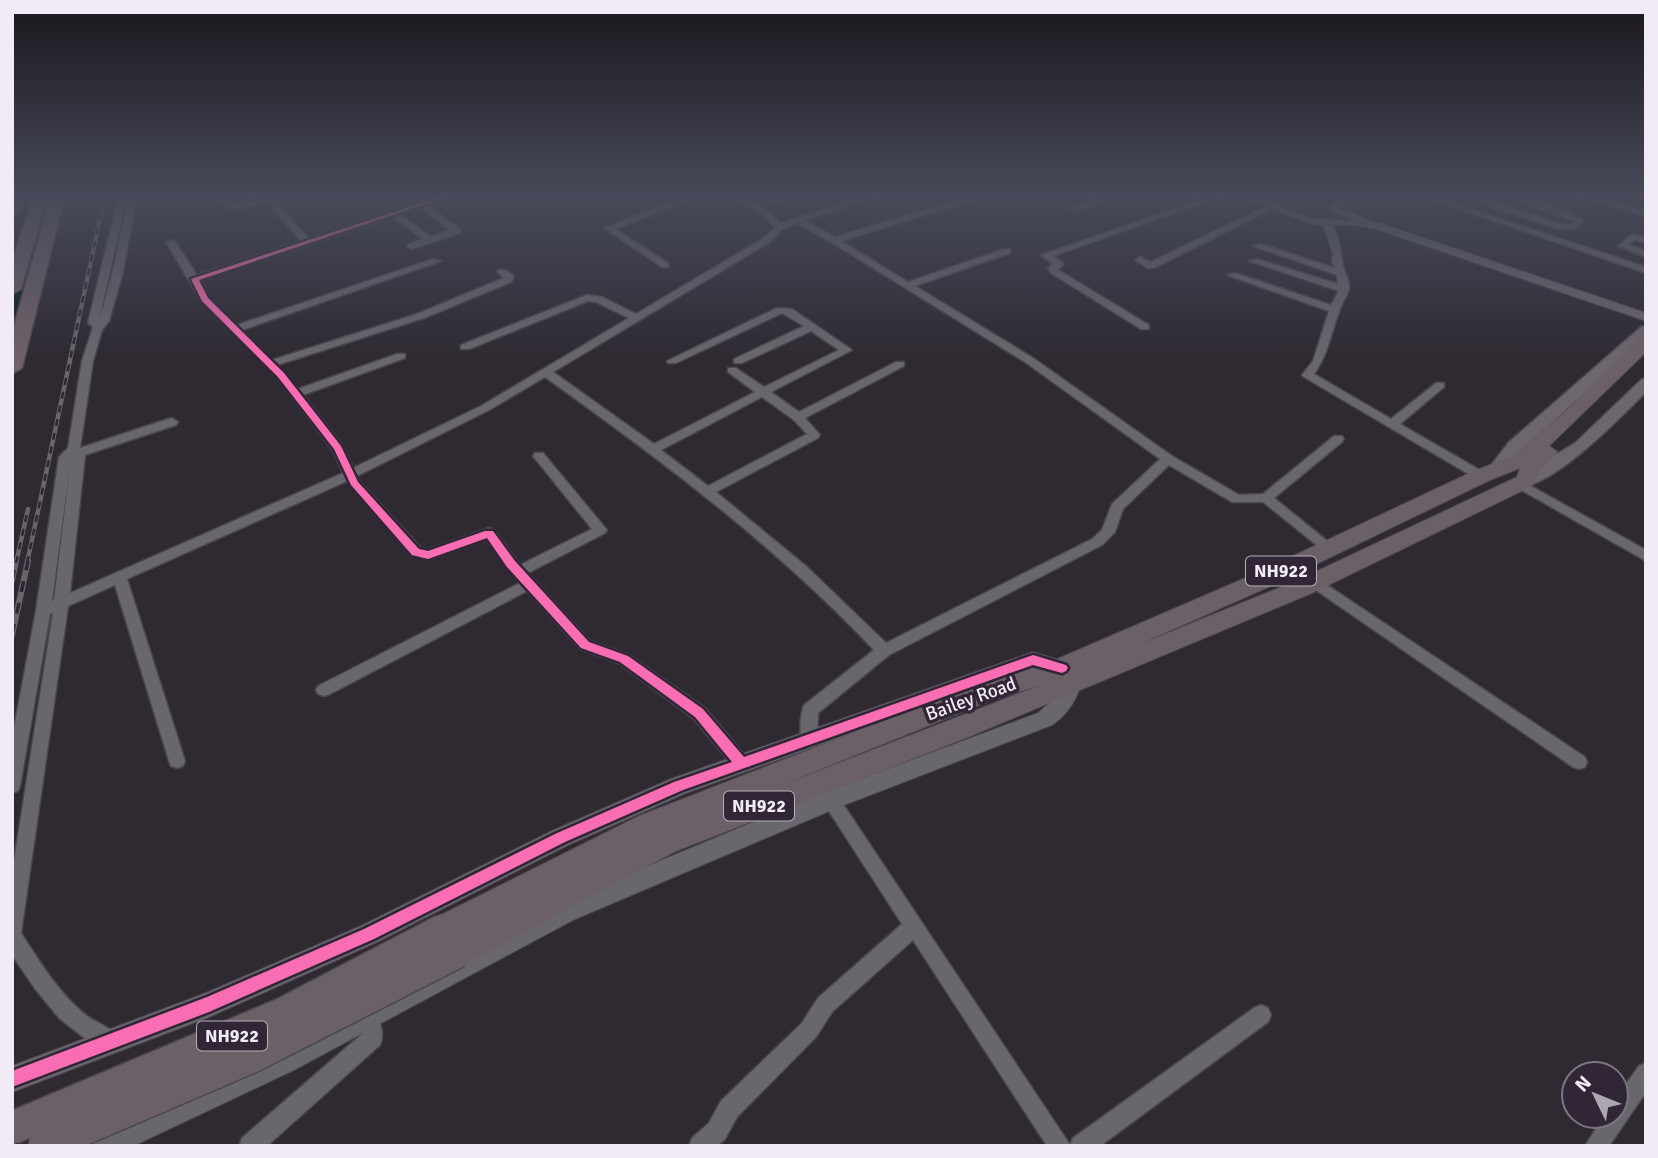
<svg xmlns="http://www.w3.org/2000/svg" width="1658" height="1158" font-family="Signika,sans-serif">
  <rect width="100%" height="100%" fill="#2f2a32"/>
  <g fill="none" stroke-linecap="round" stroke-linejoin="round">
    <path fill="#0d1e22" fill-rule="evenodd" d="M20,272L28,274L17,313L12,316V295Z"/>
    <defs>
      <path id="minor" d="M119,195H127L99,321L113,271L129,195H137L123,271L109,321L102,330L93,361L80,448L168,419L172,418L178,422L176,425L85,455L70,593L343,473L332,449L277,377L201,301L166,242L174,240L197,275L301,241L268,203L229,210L213,195H221L231,204L273,198L309,239L443,195H454L428,205L460,229V233L412,249L407,246L409,244L423,239L393,217L201,280L209,298L237,325L433,259L441,261L242,330L272,360L417,314L504,278L497,272L499,270H505L514,276L511,282L424,318L277,365L298,389L397,354H405V358L303,395L342,445L353,468L481,406L629,318L596,302L588,301L469,349H461V345L587,295L602,297L636,314L764,238L775,227L755,209L728,195C750,195 766,209 781,223L867,195H878L877,197L804,220L835,237L974,195H985L984,197L841,241L908,282L1004,249H1010V253L915,286L1033,358L1172,456L1239,495L1263,494L1334,436H1342L1344,439L1342,442L1274,498L1336,548L1329,553L1324,551L1263,502H1232L1169,465L1123,509L1115,532L1102,545L889,655L818,713L817,740L815,745L809,747L803,745C799,735 800,715 804,705L874,650C776,546 661,460 545,377L489,410L357,476L359,481L421,548L428,550L489,528L494,530L520,565L592,529L533,456L535,453H543L607,530L605,533L528,573L590,641L629,655L705,708L747,758L749,763L747,768L741,770L735,768L693,718L619,663L580,649L527,591L330,694L324,696L318,694L316,690L318,686L520,583L486,539L428,560L411,555L347,481L127,579L185,761L183,766L177,768L171,766L169,761L115,585L68,606L21,933C40,962 59,994 87,1016C98,1024 116,1029 121,1042L118,1049L111,1052L87,1040L59,1018L36,990L12,955V874L53,613L50,614L20,786L18,791L12,793V739L36,611L59,457L68,448L82,361L93,327L88,323ZM420,208L450,230L431,237L400,214ZM797,223L831,242L1025,362L1160,459L1112,504L1102,530L1092,539L886,643L807,567L716,492L818,438L820,435L805,418L904,366V362H896L799,412L771,392L852,350L792,309L777,308L667,361L668,363H676L782,313L804,326L734,359V363H742L811,331L839,350L764,387L736,368H728V372L755,392L654,444L553,372L770,242L783,229ZM762,397L794,420L807,434L708,486L661,450ZM71,458L54,600L52,601Z
        M690,195H701L615,229L668,263V267H662L604,228Z
        M761,195H770L775,198L787,195H799L774,204Z
        M1111,195H1123L1074,211L1070,208Z
        M1215,195H1226L1053,256L1064,264L1058,270L1149,325V329H1141L1051,273L1048,268L1053,264L1041,255Z
        M1344,195H1353L1339,207L1371,222V226H1365L1330,210V206Z
        M1418,195H1429L1646,267V273Z
        M1486,195H1495L1489,200L1561,224H1570L1574,221L1499,195C1517,193 1570,209 1584,221L1575,229H1557L1479,203V199Z
        M1575,195H1587L1646,211V217Z
        M1622,195L1646,197V203L1623,197Z
        M1268,205L1275,207L1154,268H1148L1135,260L1140,257L1151,262Z
        M1327,221C1338,228 1341,249 1342,261C1343,271 1352,282 1348,292C1347,296 1344,299 1343,302C1332,326 1330,352 1314,374L1391,419L1436,383H1444V387L1400,424L1485,473L1487,476L1485,479H1477L1304,377L1302,375L1313,361L1329,311L1227,275L1235,273L1331,305L1339,291L1249,261L1257,259L1338,284L1337,275L1253,246L1261,244L1335,268L1332,262L1333,253L1323,224Z
        M1632,234L1646,237V243L1634,240L1629,245L1646,251V257L1618,246Z
        M1520,480L1646,550V561L1516,487L1514,484L1516,481Z
        M1315,577L1585,757L1587,762L1585,767L1579,769L1573,767L1310,586L1308,582L1310,578Z
        M831,792L837,795L1070,1145L1073,1138L1254,1008L1261,1005L1268,1008L1271,1015L1268,1022L1100,1146H1047L913,940L832,1012L816,1037L737,1117L725,1139L717,1146H689L692,1138L709,1123L721,1101L802,1023L818,998L902,924L825,805L822,800L825,795Z
        M368,1007L375,1010C380,1021 385,1034 380,1045L267,1146H239L242,1138L362,1034L358,1017L361,1010Z
        M1646,1063V1092L1609,1146H1585L1604,1116H1616V1098L1639,1066Z"/>
      <path id="tertiary" d="M1234,195C1263,192 1288,214 1317,219C1339,222 1360,219 1382,224L1646,313V321L1376,229L1354,225H1315Z
        M1033,652L1069,663L1072,668L1069,673L1062,676L1033,668L686,793L568,845L377,942L209,1017L12,1092V1066L206,993L361,926L552,831L671,779Z
        M1072,673L1079,675L1082,681C1077,700 1068,714 1052,725L839,807L573,920L294,1070L133,1146H88L92,1136L276,1052L557,904L823,793L1038,713L1056,697L1065,675Z"/>
      <path id="secondary" d="M13,195H25L18,214L12,218Z
        M1646,326V338L1521,450L1504,472H1492L1489,468L1509,442L1641,327Z
        M1646,378V392C1625,413 1548,493 1519,485L1516,481L1519,477L1575,443L1641,380Z"/>
      <path id="trunk" d="M1646,337V352L1549,446L1558,452L1540,470L1532,486L1312,593L961,740L676,851L457,968L446,963L441,952L444,945L433,941L429,930L433,919L639,816L976,685L1055,660L1257,573L1474,471L1513,456L1570,407L1640,338ZM1520,468L1517,477L1296,581L1140,644L1273,585L1488,481ZM1038,686L779,786L992,700Z"/>
      <path id="motorway" d="M34,195H48L21,289L12,294V261Z
        M51,195H65L22,368L12,374V333Z"/>
    </defs>
    <use href="#minor" stroke="#4b464e" stroke-width="3"/>
    <use href="#tertiary" stroke="#4b464e" stroke-width="2"/>
    <use href="#secondary" stroke="#4b464e" stroke-width="3"/>
    <use href="#trunk" stroke="#4b464e" stroke-width="2"/>
    <use href="#motorway" stroke="#4b464e" stroke-width="3"/>
    <use href="#minor" fill="#6a666d" fill-rule="evenodd"/>
    <use href="#tertiary" fill="#6a666d" fill-rule="evenodd"/>
    <use href="#secondary" fill="#6e666e" fill-rule="evenodd"/>
    <use href="#trunk" fill="#6c6068" fill-rule="evenodd"/>
    <use href="#motorway" fill="#6e6169" fill-rule="evenodd"/>
    <defs>
      <path id="rail-far1" d="M16,563L28,509
        M27,563L105,195"/>
      <path id="rail" d="M12,581L16,561
        M12,635L28,561"/>
    </defs>
    <use href="#rail-far1" stroke="#68656b" stroke-width="4.5"/>
    <use href="#rail" stroke="#68656b" stroke-width="6"/>
    <use href="#rail-far1" stroke="#302635" stroke-width="2.5" stroke-dasharray="7" stroke-linecap="butt"/>
    <use href="#rail" stroke="#302635" stroke-width="3.5" stroke-dasharray="11" stroke-linecap="butt"/>
    <defs>
      <path id="trunk-bridge" d="M12,1128L283,1014L444,930
        M44,1146L253,1056L457,952"/>
    </defs>
    <use href="#trunk-bridge" stroke="#4b464e" stroke-width="35" stroke-linecap="butt"/>
    <use href="#trunk-bridge" stroke="#6c6068" stroke-width="32"/>
    <defs>
      <path id="cycleway" d="M445,195H453L199,280L208,298L284,373L341,446L358,482L419,549L428,551L485,531H493L515,561L589,642L628,656L703,709L744,757L1033,655L1066,665L1068,668L1066,671L1062,673L1033,665L683,790L565,842L374,939L209,1012L12,1087V1071L207,997L364,929L555,834L674,782L732,762L695,717L620,662L581,648L507,567L487,538L428,559L412,555L351,485L334,449L278,377L202,301L191,279Z"/>
    </defs>
    <use href="#cycleway" stroke="#302635" stroke-width="5"/>
    <use href="#cycleway" fill="#f96db3" fill-rule="evenodd"/>
  </g>
  <linearGradient id="sky" x2="0" y2="1"><stop stop-color="#1a171c"/><stop offset="0.55" stop-color="#474a5a"/><stop offset="1" stop-color="#474a5a" stop-opacity="0"/></linearGradient>
  <rect width="1658" height="357" fill="url(#sky)"/>
  <g text-anchor="middle" dominant-baseline="central" stroke-width="7" stroke-linejoin="round" paint-order="stroke">
    <g fill="#302635" stroke="#b8b0bb" stroke-width="2">
      <rect x="1246" y="556.5" width="70" height="29" rx="5"/>
      <rect x="724" y="791.5" width="70" height="29" rx="5"/>
      <rect x="197" y="1021.5" width="70" height="29" rx="5"/>
    </g>
    <g font-size="18" font-weight="bold" fill="#f2ebf5">
      <text x="1281" y="571">NH922</text>
      <text x="759" y="806">NH922</text>
      <text x="232" y="1036">NH922</text>
    </g>
    <g font-size="19" fill="#f2ebf5" stroke="#302635">
      <text transform="translate(971 699) rotate(-20)">Bailey Road</text>
    </g>
  </g>
  <rect width="1658" height="1158" fill="none" stroke="#f2ebf5" stroke-width="28"/>
  <g transform="translate(1595 1095) rotate(313)"><circle r="33" fill="#302635" stroke="#7e7582" stroke-width="2"/>
  <path d="M0-5L12 26L0 18L-12 26Z" fill="#aea7b1"/>
  <text y="-10" font-size="19" font-weight="bold" text-anchor="middle" fill="#f2ebf5">N</text>
  </g>
</svg>
